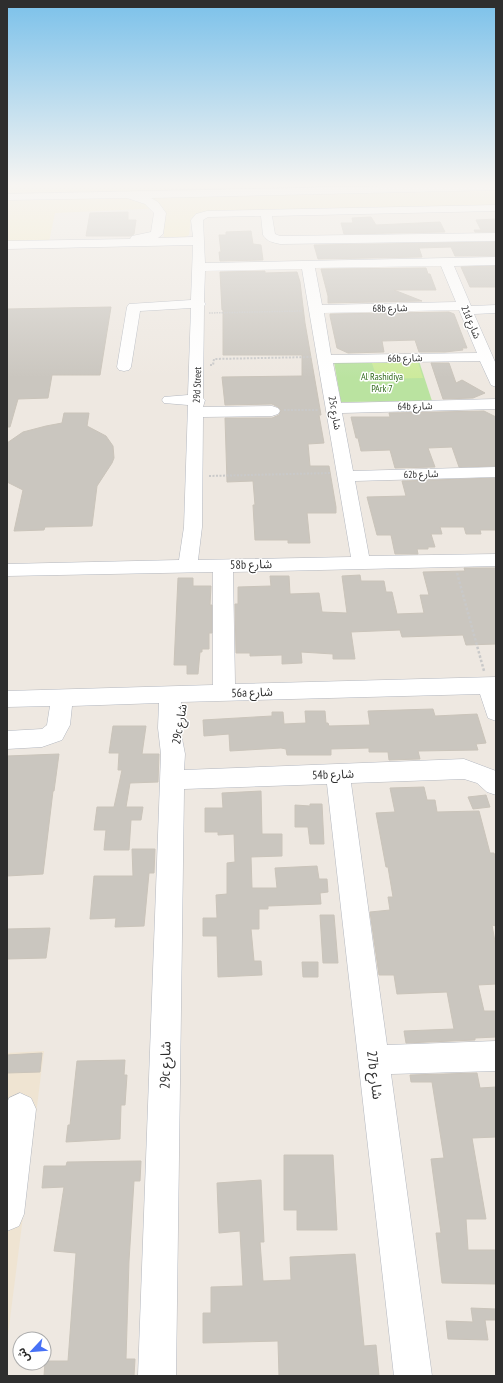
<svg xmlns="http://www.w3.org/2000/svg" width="503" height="1383" font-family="'PT Sans Narrow','Noto Sans Arabic',sans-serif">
  <rect width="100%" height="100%" fill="#eee8e1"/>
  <path fill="#efe4d2" d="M44,1051L7,1343V1053Z"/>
  <path fill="#bae3a0" d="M419,361L432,401L341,402L334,362Z"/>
  <path fill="#f2e9c6" d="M7,184H496V206L203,213L191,218L189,235L184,238L164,240V208L55,213L49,242L7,243Z"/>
  <path fill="#cdea9c" d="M418,362L423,378L377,379L372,363Z"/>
  <path fill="#cac6bf" stroke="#cac4ba" d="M128,212V220H136L134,234L131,236H86L90,213Z
    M371,217L376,225L440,222L445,232L344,234L341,223H353L352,218Z
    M496,219V232H475L474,230H481L476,220Z
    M251,231L253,244L261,245L263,260L220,261L219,252H221L219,235H226V232Z
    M496,242V256H455L451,247L419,248L422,257L318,259L314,245Z
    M496,266V287H470L461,267Z
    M426,268L428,274H430L436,290H394L422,301L328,303V296L321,269Z
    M265,271V273L297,272L300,282L305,323L321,415H319L324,443L308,444L310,466H329L336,507V513H307L310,543H288V540H255L253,505H255L253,481L227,482L225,418H272L279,415L281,410L278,407L272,404L225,405L222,377L302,376V355H223V310H222L220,272Z
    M111,307L100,375H52L48,398L18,399L10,427H7V309Z
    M449,312L454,314L467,348H462L463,350L445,352H419L415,340L382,341L384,352L348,353L337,348L330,316V314Z
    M431,363H449L456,383L462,380L485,393L473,398L443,399Z
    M484,411L496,417V466L459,467L452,447L428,448L435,467L395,468L390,450L361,451L358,438H356L351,417H390L389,413Z
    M64,413H89L87,426L106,436L113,446L114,458L112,463L97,486L92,526L45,527L44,530L14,531L23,490L7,482V443L23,432L46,426L62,423Z
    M496,478V530H480L481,534H466L464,527H440L442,534H431L435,547H428V549H417L418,554H395L391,535H377L367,497L406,496L402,481Z
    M464,568H496V644L466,645L463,635L402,637L400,630L351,632L355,659H333V654L301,652L302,663L282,664V655L250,656V653H236L235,604H238V587L271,586L270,576H289L290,594L319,593L322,612L347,613L342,576L360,575L361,581H384L386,592H392L397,614L424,613L420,595H429L423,572L465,571Z
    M178,578H193V586H211L210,605H212V633H209V649H202V652H200L198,674H187V665H174Z
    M433,709L435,716L477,714L486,743L476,744L478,750L418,751L420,759L389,760L388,752H369V748L331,749V755H287L286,749L281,748L230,751L229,734L204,736L203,720L272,716V712H283L284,724L306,723L305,711H325L326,723H328L329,726L370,725L368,711Z
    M113,726H146L142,754H159L158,782L130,783L126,807H143L141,820H131L129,850H104L106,830H94L97,807H114L122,770H118L119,753H109Z
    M59,754L54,791H53L43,874L7,876V756Z
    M424,787L427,800H435L437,812L479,811L490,853H494L496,860V926L492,925L496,947V984L478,985L484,1011H496V1037L475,1038V1040L406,1043L404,1031L454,1029L447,992L397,994L394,975H379L370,912L390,910L388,897H393L388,867H386L376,813L395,812L390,788Z
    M261,791L262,834H282V856L251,857L252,888H277L275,868L317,866L319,879H327L328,892L320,893L321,904L268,906V909H259V929H251L254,961H261L262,975L218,977L217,936H203V918H217L216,895L227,894V863L235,862L234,834L218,835V832H205V808H223L222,793Z
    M486,795L490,807L473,809L468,797Z
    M310,804H322L324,844H310L308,827H295V805L310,806Z
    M132,849H155L154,873H149L144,926L115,927L116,918L90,919L94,876H133Z
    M320,915H334L338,963H323Z
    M50,928L46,958L7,959V929Z
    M302,962H318V977H303Z
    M42,1053L40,1072L7,1073V1055Z
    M125,1060L124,1075H127L125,1105H121L120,1139L66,1142L68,1125H70L77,1061Z
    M477,1073L480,1088L496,1087V1137L472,1138L486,1219H466L468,1250H496V1284L442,1283L436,1233H441L431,1159L444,1158L432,1082H411L410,1075Z
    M284,1155H333L337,1230H297V1210H284Z
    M141,1161L140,1181H134L129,1261L126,1359H135L134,1376H44L45,1361H68L76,1253L54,1251L64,1187L42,1188L44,1166H66L67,1162Z
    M261,1180L264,1242H260L263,1281L291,1280L290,1257L355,1254L364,1346L376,1345L379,1376H279L278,1341L203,1343V1313H211V1287L243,1286L240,1231L219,1233L217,1183Z
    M471,1308L496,1309V1320H485L488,1340L448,1339L446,1321L473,1322Z"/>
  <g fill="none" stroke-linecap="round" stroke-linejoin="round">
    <defs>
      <path id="minor" d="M496,184V190L151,198L158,202L166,213L163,234L158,238L193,237L191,220L196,214L207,211L496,205V211L272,216L275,234L280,236L496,233V241L280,244C272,242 268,242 263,235L261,216L208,217L203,220L205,263L496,257V265L454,266L471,306L496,305V313L474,314L496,364V387L491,385L480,361L333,363L341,403L496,399V409L342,413L353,471L496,467V477L355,481L369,556L496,554V566L233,572L235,684L496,677V721L488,718L480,694L181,702L180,728L185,754L184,770L464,759L496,771V795L487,792L477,783L464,779L351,783L387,1045L496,1041V1071L391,1074L432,1376H394L327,784L184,789L176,1376H138L161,754L158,728L159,703L72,706L70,725L62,740L42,747L7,749V731L42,729L47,725L50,706L7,707V691L213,685V572L7,576V564L179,560L184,527L188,405L164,403L162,400L164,397L188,395L191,308L140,311L131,367L129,370L124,371L119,370L117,367L127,307L129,304L191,300L193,245L7,249V241L130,239L132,236L151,232L154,213L145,204L127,198L7,200V194ZM441,266L456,302L322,305L315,268ZM302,269L351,557L198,560L202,527L203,417L272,416L278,414L280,411L278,408L272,406L203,407L205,400L203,398L204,306L206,304L204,302L205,271ZM459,310L477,353L331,355L324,313Z
        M20,1093L31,1098L36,1109L24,1214L19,1226L7,1231V1103L9,1098Z"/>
    </defs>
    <use href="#minor" stroke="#b4b8c0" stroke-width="1"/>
    <path stroke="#c9c9c9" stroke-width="1.5" stroke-dasharray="1.5 1" stroke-linecap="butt" d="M209,313L302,311"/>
    <path stroke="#c9c9c9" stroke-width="2" stroke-dasharray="2 1.5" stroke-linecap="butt" d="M210,365H213L214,359L311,357
      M284,410H319
      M209,476L330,473"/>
    <path stroke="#c9c9c9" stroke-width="2.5" stroke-dasharray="2.5 2" stroke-linecap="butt" d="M457,573L484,671"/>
    <use href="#minor" fill="#fff" fill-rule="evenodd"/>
  </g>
  <linearGradient id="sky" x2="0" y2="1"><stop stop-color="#7bc1ea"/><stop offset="0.49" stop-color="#f7f5f2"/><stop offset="1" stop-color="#f7f5f2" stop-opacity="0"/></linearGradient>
  <rect width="503" height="378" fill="url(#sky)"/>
  <g text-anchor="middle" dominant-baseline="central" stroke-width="3" stroke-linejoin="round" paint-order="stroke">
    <g font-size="10" fill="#2e2e2e" stroke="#fff">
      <text transform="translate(390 308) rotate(-1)">68b شارع</text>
      <text transform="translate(471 322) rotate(67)">21d شارع</text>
      <text transform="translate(405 358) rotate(-1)">66b شارع</text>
      <text transform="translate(197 385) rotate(-88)">29d Street</text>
      <text transform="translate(415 406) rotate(-1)">64b شارع</text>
      <text transform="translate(335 413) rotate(80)">25c شارع</text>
      <text transform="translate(421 474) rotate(-2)">62b شارع</text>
    </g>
    <g font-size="10" fill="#326b1d" stroke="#fff">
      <text x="382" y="376">Al Rashidiya<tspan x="382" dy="12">PArk 7</tspan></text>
    </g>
    <g font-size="12" fill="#2e2e2e" stroke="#fff">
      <text transform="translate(251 564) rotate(-1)">58b شارع</text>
      <text transform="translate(252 692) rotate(-2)">56a شارع</text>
      <text transform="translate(179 724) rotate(-80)">29c شارع</text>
      <text transform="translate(333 774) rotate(-2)">54b شارع</text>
    </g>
    <g font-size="14" fill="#2e2e2e" stroke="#fff">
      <text transform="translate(165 1065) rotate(-89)">29c شارع</text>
      <text transform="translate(375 1075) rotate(83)">27b شارع</text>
    </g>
  </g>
  <rect width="503" height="1383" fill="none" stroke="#2e2e2e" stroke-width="16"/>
  <g transform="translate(32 1351) rotate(244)"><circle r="19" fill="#ffffff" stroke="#ababab"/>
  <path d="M0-3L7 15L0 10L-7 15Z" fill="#4771f6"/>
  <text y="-6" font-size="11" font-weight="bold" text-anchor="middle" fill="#2e2e2e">ش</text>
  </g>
</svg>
